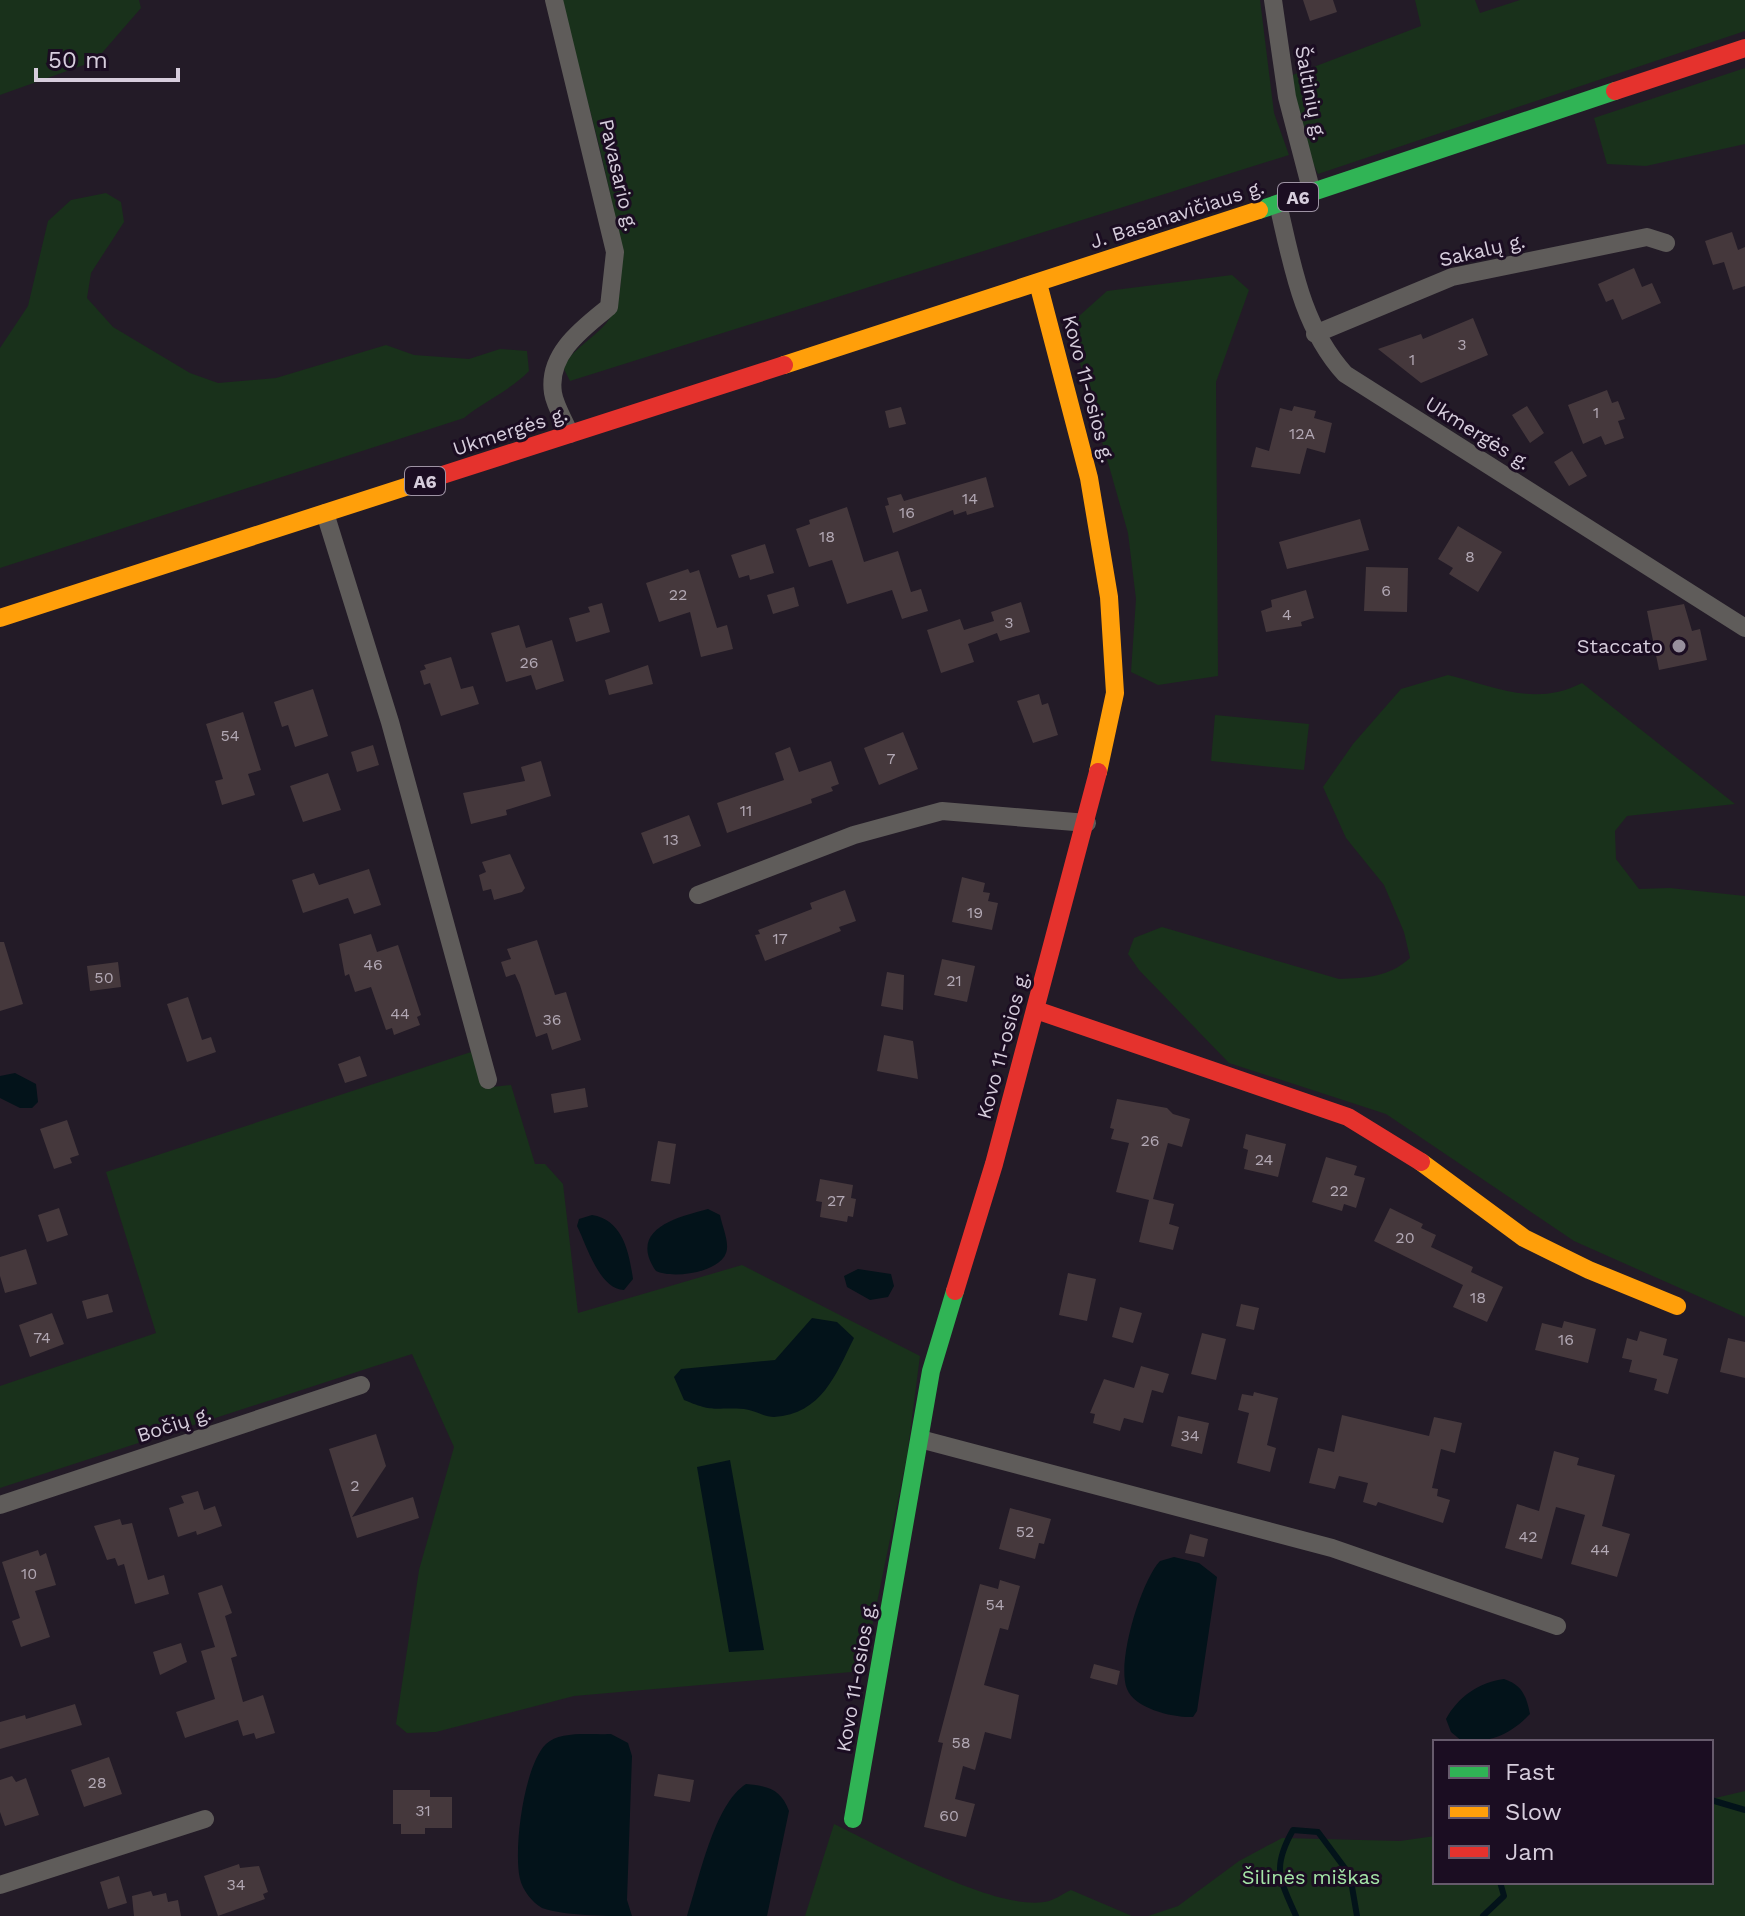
<svg xmlns="http://www.w3.org/2000/svg" width="1745" height="1916" font-family="'Work Sans',sans-serif">
  <rect width="100%" height="100%" fill="#231b27"/>
  <path fill="#19311b" d="M0,0H139L141,8L95,61L0,95Z
    M560,0H1260L1274,113L1289,155L570,381L563,367C579,340 606,335 617,304C636,249 576,65 560,0Z
    M1415,0H1475L1480,13L1520,0H1745V31L1318,174L1306,148L1290,76L1421,26Z
    M1745,68V144L1646,166L1607,164L1594,118Z
    M106,193L121,202L124,222L91,273L87,298L113,327L190,373L218,383L276,378L386,345L414,355L469,359L500,349L527,351L529,371C511,390 484,401 464,418L0,568V348L28,306L48,221L71,200Z
    M1232,275L1249,290L1216,382L1218,676L1158,685L1131,672L1136,599L1128,533L1069,325L1107,291Z
    M1448,675C1497,687 1535,707 1582,683L1735,804L1627,816L1615,831L1616,859L1639,889L1670,888L1745,896V1317L1574,1241L1386,1114L1229,1063L1139,970L1128,954L1134,938L1162,927L1339,979C1367,978 1389,977 1410,958L1404,932L1384,885L1346,838L1323,787L1353,744L1401,689Z
    M1215,715L1309,724L1304,770L1211,761Z
    M471,1052L483,1088L511,1085L535,1164H545L563,1184L578,1313L742,1265L920,1356L907,1456L863,1671L574,1696L436,1732L407,1733L396,1724L419,1570L454,1447L412,1354L0,1488V1386L156,1333L106,1172Z
    M1745,1791V1916H1148L1178,1906L1239,1861L1282,1838L1400,1841L1435,1836V1882H1711V1799Z
    M834,1824C882,1847 999,1914 1049,1901C1056,1899 1064,1893 1071,1890L1132,1916H805Z"/>
  <path fill="#03131a" d="M15,1073L36,1084L38,1102L32,1108H20L0,1098V1076Z
    M708,1209L720,1215C722,1226 730,1243 726,1253C719,1273 672,1279 656,1271C627,1229 678,1217 708,1209Z
    M592,1215C623,1220 629,1252 633,1279L624,1290C599,1289 587,1246 577,1226L579,1219Z
    M858,1269L891,1274L894,1286L888,1297L870,1300L847,1287L844,1276Z
    M812,1318L837,1322L854,1338C836,1374 822,1414 774,1417C764,1417 754,1410 744,1409C713,1407 715,1413 684,1400L674,1377L681,1369L775,1360Z
    M730,1460L764,1650L729,1652L697,1467Z
    M1174,1557L1199,1563L1217,1577L1197,1711L1193,1717C1174,1718 1135,1709 1127,1689C1116,1663 1141,1581 1160,1561Z
    M1504,1679C1522,1685 1526,1695 1530,1714C1510,1735 1491,1742 1463,1742L1451,1732L1446,1719C1458,1697 1479,1682 1504,1679Z
    M611,1734L628,1743L632,1756L627,1900L632,1916C604,1916 567,1916 542,1908C532,1902 523,1891 520,1879C513,1850 524,1765 546,1744C560,1730 593,1735 611,1734Z
    M746,1784C768,1786 781,1789 789,1811L767,1916H687C699,1880 714,1804 746,1784Z"/>
  <g fill="none" stroke-linecap="round" stroke-linejoin="round">
    <path stroke="#03131a" stroke-width="6" d="M1711,1800L1745,1810
      M1296,1916C1279,1878 1272,1867 1293,1830L1318,1832L1350,1875L1357,1916
      M1483,1916L1504,1896L1500,1882"/>
  </g>
  <path fill="#45383c" d="M1303,0H1333L1337,12L1310,21Z
    M1732,232L1738,250L1745,247V286L1733,290L1724,262L1713,265L1705,241Z
    M1634,268L1642,287L1652,283L1661,303L1622,320L1613,299L1606,302L1598,284Z
    M1473,318L1488,355L1421,383L1378,349L1421,334L1423,339Z
    M1607,390L1612,403L1618,401L1625,419L1618,421L1624,438L1605,445L1601,436L1583,444L1568,405Z
    M1294,406L1316,411L1314,418L1332,423L1325,453L1307,448L1300,474L1251,467L1256,447L1269,451L1280,408L1292,411Z
    M1527,406L1544,433L1530,443L1512,415Z
    M901,407L906,424L889,428L885,411Z
    M1572,451L1587,476L1569,486L1554,462Z
    M986,477L994,507L967,515L966,511L954,515L953,510L893,533L885,506L889,505L887,498L901,494L904,501Z
    M847,507L864,562L898,551L911,592L921,589L928,611L902,619L892,590L847,604L832,560L809,567L796,529L810,524L809,520Z
    M1360,519L1369,550L1287,569L1279,542Z
    M1458,526L1502,552L1478,592L1449,574L1453,568L1438,559Z
    M765,544L774,573L750,580L749,575L739,578L731,555Z
    M1366,567L1408,568L1407,612L1364,611Z
    M688,569L690,573L699,570L717,628L727,625L733,649L701,657L690,612L659,622L646,583Z
    M794,587L799,606L773,614L767,595Z
    M1306,590L1314,618L1301,622L1302,626L1266,632L1261,611L1272,607L1271,600Z
    M1021,602L1030,632L1000,641L997,633L968,644L974,662L941,673L927,630L960,619L964,630L994,621L991,612Z
    M602,603L610,632L576,642L569,618L590,612L588,607Z
    M1684,604L1692,631L1700,629L1707,660L1659,670L1647,611Z
    M519,625L526,648L552,640L564,681L536,690L531,675L506,682L491,633Z
    M451,657L461,689L473,686L479,704L441,716L430,683L424,685L420,671L426,669L424,665Z
    M648,665L653,684L609,695L605,680Z
    M313,689L328,736L295,747L288,725L282,727L274,702Z
    M1039,694L1042,705L1048,703L1058,735L1033,743L1017,701Z
    M243,712L261,770L248,774L255,795L222,805L215,781L223,779L206,724Z
    M903,732L918,769L879,785L864,748Z
    M373,745L379,765L357,772L351,752Z
    M790,747L799,772L831,761L839,784L831,787L833,791L811,799L812,803L727,833L717,803L784,780L775,753Z
    M541,761L551,796L506,810L507,815L471,824L463,793L525,781L521,767Z
    M328,773L341,810L303,822L290,786Z
    M689,815L701,846L653,864L641,833Z
    M510,854L525,888L522,892L494,900L491,889L483,891L479,875L486,872L482,862Z
    M369,869L381,905L354,914L348,898L303,913L292,880L314,873L319,885Z
    M962,877L985,883L983,892L990,893L988,901L998,903L992,930L952,922Z
    M845,890L856,921L839,927L841,931L765,961L755,935L760,934L758,930L812,909L810,903Z
    M371,934L377,952L398,945L421,1015L417,1017L420,1025L394,1035L392,1028L386,1030L371,987L355,992L349,974L345,976L339,944Z
    M537,940L555,995L566,992L581,1040L552,1050L547,1033L536,1037L520,985L515,974L506,977L501,962L511,959L507,949Z
    M0,942H4L23,1004L0,1011Z
    M942,959L975,966L967,1002L934,995Z
    M118,962L121,987L90,991L87,966Z
    M887,972L904,975L903,1010L881,1006Z
    M188,997L202,1040L211,1037L216,1052L187,1062L167,1004Z
    M884,1035L913,1041L918,1079L877,1071Z
    M360,1056L367,1076L345,1083L338,1064Z
    M585,1088L588,1107L554,1113L551,1094Z
    M1117,1099L1167,1108L1173,1114L1190,1119L1182,1147L1168,1143L1153,1199L1174,1204L1169,1224L1179,1227L1173,1250L1139,1242L1149,1200L1116,1192L1129,1143L1111,1139L1114,1129L1110,1128Z
    M67,1120L79,1155L70,1158L72,1163L54,1169L40,1129Z
    M1246,1134L1286,1144L1278,1177L1244,1169L1248,1150L1243,1148Z
    M658,1141L676,1144L670,1184L651,1181Z
    M1326,1157L1357,1166L1354,1175L1365,1178L1356,1208L1344,1204L1342,1211L1312,1202Z
    M820,1179L853,1185L851,1198L856,1199L853,1217L848,1216L847,1222L820,1217L822,1202L816,1201Z
    M59,1208L68,1235L47,1242L38,1215Z
    M1390,1208L1423,1224L1421,1228L1436,1235L1431,1247L1473,1267L1471,1272L1503,1287L1487,1322L1453,1307L1463,1285L1374,1241Z
    M26,1249L37,1284L5,1293L0,1276V1257Z
    M1068,1273L1096,1279L1087,1321L1059,1315Z
    M108,1294L113,1312L87,1319L82,1301Z
    M1241,1304L1259,1308L1254,1330L1236,1326Z
    M1120,1307L1142,1313L1133,1343L1112,1337Z
    M52,1313L64,1344L30,1357L19,1325Z
    M1564,1321L1596,1329L1588,1363L1535,1350L1542,1323L1562,1328Z
    M1640,1331L1667,1339L1663,1355L1678,1359L1668,1394L1654,1390L1657,1379L1629,1372L1632,1360L1622,1358L1627,1338L1637,1341Z
    M1202,1333L1226,1339L1216,1380L1191,1374Z
    M1728,1338L1745,1342V1378L1720,1372Z
    M1141,1366L1169,1374L1163,1393L1152,1390L1143,1423L1124,1418L1120,1431L1093,1423L1095,1414L1090,1413L1104,1379L1134,1388Z
    M1254,1392L1278,1398L1267,1445L1276,1448L1270,1472L1237,1463L1249,1413L1238,1410L1242,1394L1253,1396Z
    M1342,1415L1429,1436L1434,1417L1462,1423L1455,1453L1441,1449L1432,1488L1438,1489L1437,1496L1450,1500L1443,1523L1378,1502L1376,1506L1363,1502L1368,1483L1339,1476L1335,1489L1309,1483L1318,1448L1334,1452Z
    M1178,1416L1209,1423L1202,1454L1171,1446Z
    M376,1434L386,1466L352,1517L413,1497L419,1518L357,1538L329,1449Z
    M1554,1451L1579,1458L1577,1465L1615,1475L1602,1526L1630,1534L1617,1577L1571,1564L1585,1515L1556,1507L1542,1559L1505,1548L1517,1504L1539,1511Z
    M198,1491L204,1510L215,1506L222,1526L197,1535L196,1531L178,1537L169,1508L184,1503L181,1496Z
    M1010,1508L1051,1519L1044,1544L1039,1543L1035,1559L999,1549Z
    M120,1519L122,1525L132,1523L148,1580L164,1575L169,1594L135,1604L124,1564L118,1566L115,1558L107,1560L94,1526Z
    M1190,1534L1208,1539L1204,1557L1185,1553Z
    M38,1550L40,1556L46,1553L56,1585L35,1591L50,1637L21,1647L12,1621L20,1618L2,1562Z
    M1000,1580L1020,1586L1008,1630L1000,1628L984,1685L1019,1695L1011,1739L985,1732L975,1770L963,1766L955,1799L975,1804L966,1837L924,1827L943,1743L938,1742L980,1584L998,1589Z
    M222,1585L232,1613L225,1616L237,1656L231,1658L243,1702L263,1695L275,1733L256,1739L254,1733L243,1736L238,1720L185,1738L176,1712L215,1699L201,1651L215,1647L198,1593Z
    M181,1643L187,1662L160,1675L153,1652Z
    M1094,1664L1120,1671L1117,1685L1090,1678Z
    M75,1704L82,1725L0,1749V1722L25,1715L26,1719Z
    M109,1757L122,1794L84,1807L71,1770Z
    M658,1774L694,1780L690,1802L654,1796Z
    M12,1776L16,1782L26,1778L39,1815L5,1826L0,1812V1780Z
    M393,1790H430V1797H452V1828H425V1834H401V1824H393Z
    M239,1864L240,1868L259,1866L268,1892L263,1894L265,1899L218,1916L204,1876Z
    M119,1876L127,1903L108,1909L100,1882Z
    M151,1891L153,1896L166,1893L168,1902L178,1900L181,1916H134L132,1896Z"/>
  <g fill="none" stroke-linecap="round" stroke-linejoin="round">
    <path stroke="#5f5c5a" stroke-width="18" d="M554,0L615,252L609,307C583,328 547,354 553,393C555,406 565,422 570,434
      M1273,0L1287,97L1312,193
      M1278,204C1292,264 1302,327 1345,374L1745,628
      M1315,334L1452,277L1647,237L1666,243
      M325,513L390,722L488,1080
      M698,895L854,835L942,811L1087,823
      M920,1439L1332,1548L1557,1626
      M0,1505L361,1385
      M0,1885L205,1819"/>
    <path stroke="#30b455" stroke-width="18" d="M1259,210L1615,91
      M853,1819L931,1371L955,1291"/>
    <path stroke="#ff9f0a" stroke-width="18" d="M1038,283L1089,478L1109,597L1115,693L1098,772
      M784,365L1259,210
      M0,618L427,480
      M1421,1162L1524,1238L1589,1270L1677,1306"/>
    <path stroke="#e5322d" stroke-width="18" d="M1615,91L1745,48
      M427,480L784,365
      M1036,1010L1348,1117L1421,1162
      M955,1291L994,1164L1098,772"/>
  </g>
  <circle fill="#978f9d" stroke="#1b0d22" stroke-width="3" cx="1679" cy="646" r="8"/>
  <g text-anchor="middle" dominant-baseline="central" stroke-width="6" stroke-linejoin="round" paint-order="stroke">
    <g font-size="16" fill="#b2a8b4">
      <text x="1462" y="344">3</text>
      <text x="1412" y="359">1</text>
      <text x="1596" y="412">1</text>
      <text x="1302" y="433">12A</text>
      <text x="970" y="498">14</text>
      <text x="907" y="512">16</text>
      <text x="827" y="536">18</text>
      <text x="1470" y="556">8</text>
      <text x="1386" y="590">6</text>
      <text x="678" y="594">22</text>
      <text x="1287" y="614">4</text>
      <text x="1009" y="622">3</text>
      <text x="529" y="662">26</text>
      <text x="230" y="735">54</text>
      <text x="891" y="758">7</text>
      <text x="746" y="810">11</text>
      <text x="671" y="839">13</text>
      <text x="975" y="912">19</text>
      <text x="780" y="938">17</text>
      <text x="373" y="964">46</text>
      <text x="104" y="977">50</text>
      <text x="954" y="980">21</text>
      <text x="400" y="1013">44</text>
      <text x="552" y="1019">36</text>
      <text x="1150" y="1140">26</text>
      <text x="1264" y="1159">24</text>
      <text x="1339" y="1190">22</text>
      <text x="836" y="1200">27</text>
      <text x="1405" y="1237">20</text>
      <text x="1478" y="1297">18</text>
      <text x="42" y="1337">74</text>
      <text x="1566" y="1339">16</text>
      <text x="1190" y="1435">34</text>
      <text x="355" y="1485">2</text>
      <text x="1025" y="1531">52</text>
      <text x="1528" y="1536">42</text>
      <text x="1600" y="1549">44</text>
      <text x="29" y="1573">10</text>
      <text x="995" y="1604">54</text>
      <text x="961" y="1742">58</text>
      <text x="97" y="1782">28</text>
      <text x="423" y="1810">31</text>
      <text x="949" y="1815">60</text>
      <text x="236" y="1884">34</text>
    </g>
    <g fill="#1b0d22" stroke="#9e93a4" stroke-width="2">
      <rect x="1278" y="183" width="40" height="28" rx="6"/>
      <rect x="405" y="467" width="40" height="28" rx="6"/>
    </g>
    <g font-size="18" font-weight="bold" fill="#d6cddc">
      <text x="1298" y="197">A6</text>
      <text x="425" y="481">A6</text>
    </g>
    <g font-size="20" fill="#d6cddc" stroke="#1b0d22">
      <text transform="translate(1311 93) rotate(79)">Šaltinių g.</text>
      <text transform="translate(619 175) rotate(77)">Pavasario g.</text>
      <text transform="translate(1177 214) rotate(-18)">J. Basanavičiaus g.</text>
      <text transform="translate(1482 250) rotate(-13)">Sakalų g.</text>
      <text transform="translate(1089 389) rotate(75)">Kovo 11-osios g.</text>
      <text transform="translate(510 431) rotate(-18)">Ukmergės g.</text>
      <text transform="translate(1478 433) rotate(32)">Ukmergės g.</text>
      <text transform="translate(1003 1045) rotate(-75)">Kovo 11-osios g.</text>
      <text transform="translate(174 1424) rotate(-18)">Bočių g.</text>
      <text transform="translate(856 1677) rotate(-80)">Kovo 11-osios g.</text>
    </g>
    <g font-size="20" fill="#d6cddc" stroke="#1b0d22" text-anchor="end">
      <text x="1663" y="646">Staccato</text>
    </g>
    <g font-size="20" fill="#a5e7a8" stroke="#1b0d22">
      <text x="1311" y="1877">Šilinės miškas</text>
    </g>
  </g>
  <rect x="1433" y="1740" width="280" height="144" fill="#1b0d22" stroke="#665a6c" stroke-width="2"/>
  <rect x="1449" y="1766" width="40" height="12" fill="#30b455" stroke="#665a6c" stroke-width="2"/>
  <text x="1505" y="1780" font-size="24" fill="#d6cddc">Fast</text>
  <rect x="1449" y="1806" width="40" height="12" fill="#ff9f0a" stroke="#665a6c" stroke-width="2"/>
  <text x="1505" y="1820" font-size="24" fill="#d6cddc">Slow</text>
  <rect x="1449" y="1846" width="40" height="12" fill="#e5322d" stroke="#665a6c" stroke-width="2"/>
  <text x="1505" y="1860" font-size="24" fill="#d6cddc">Jam</text>
  <path d="M36 68v12h142v-12" fill="none" stroke="#d6cddc" stroke-width="4"/>
  <text x="48" y="68" font-size="24" fill="#d6cddc" stroke="#1b0d22" stroke-width="6" paint-order="stroke">50 m</text>
</svg>
